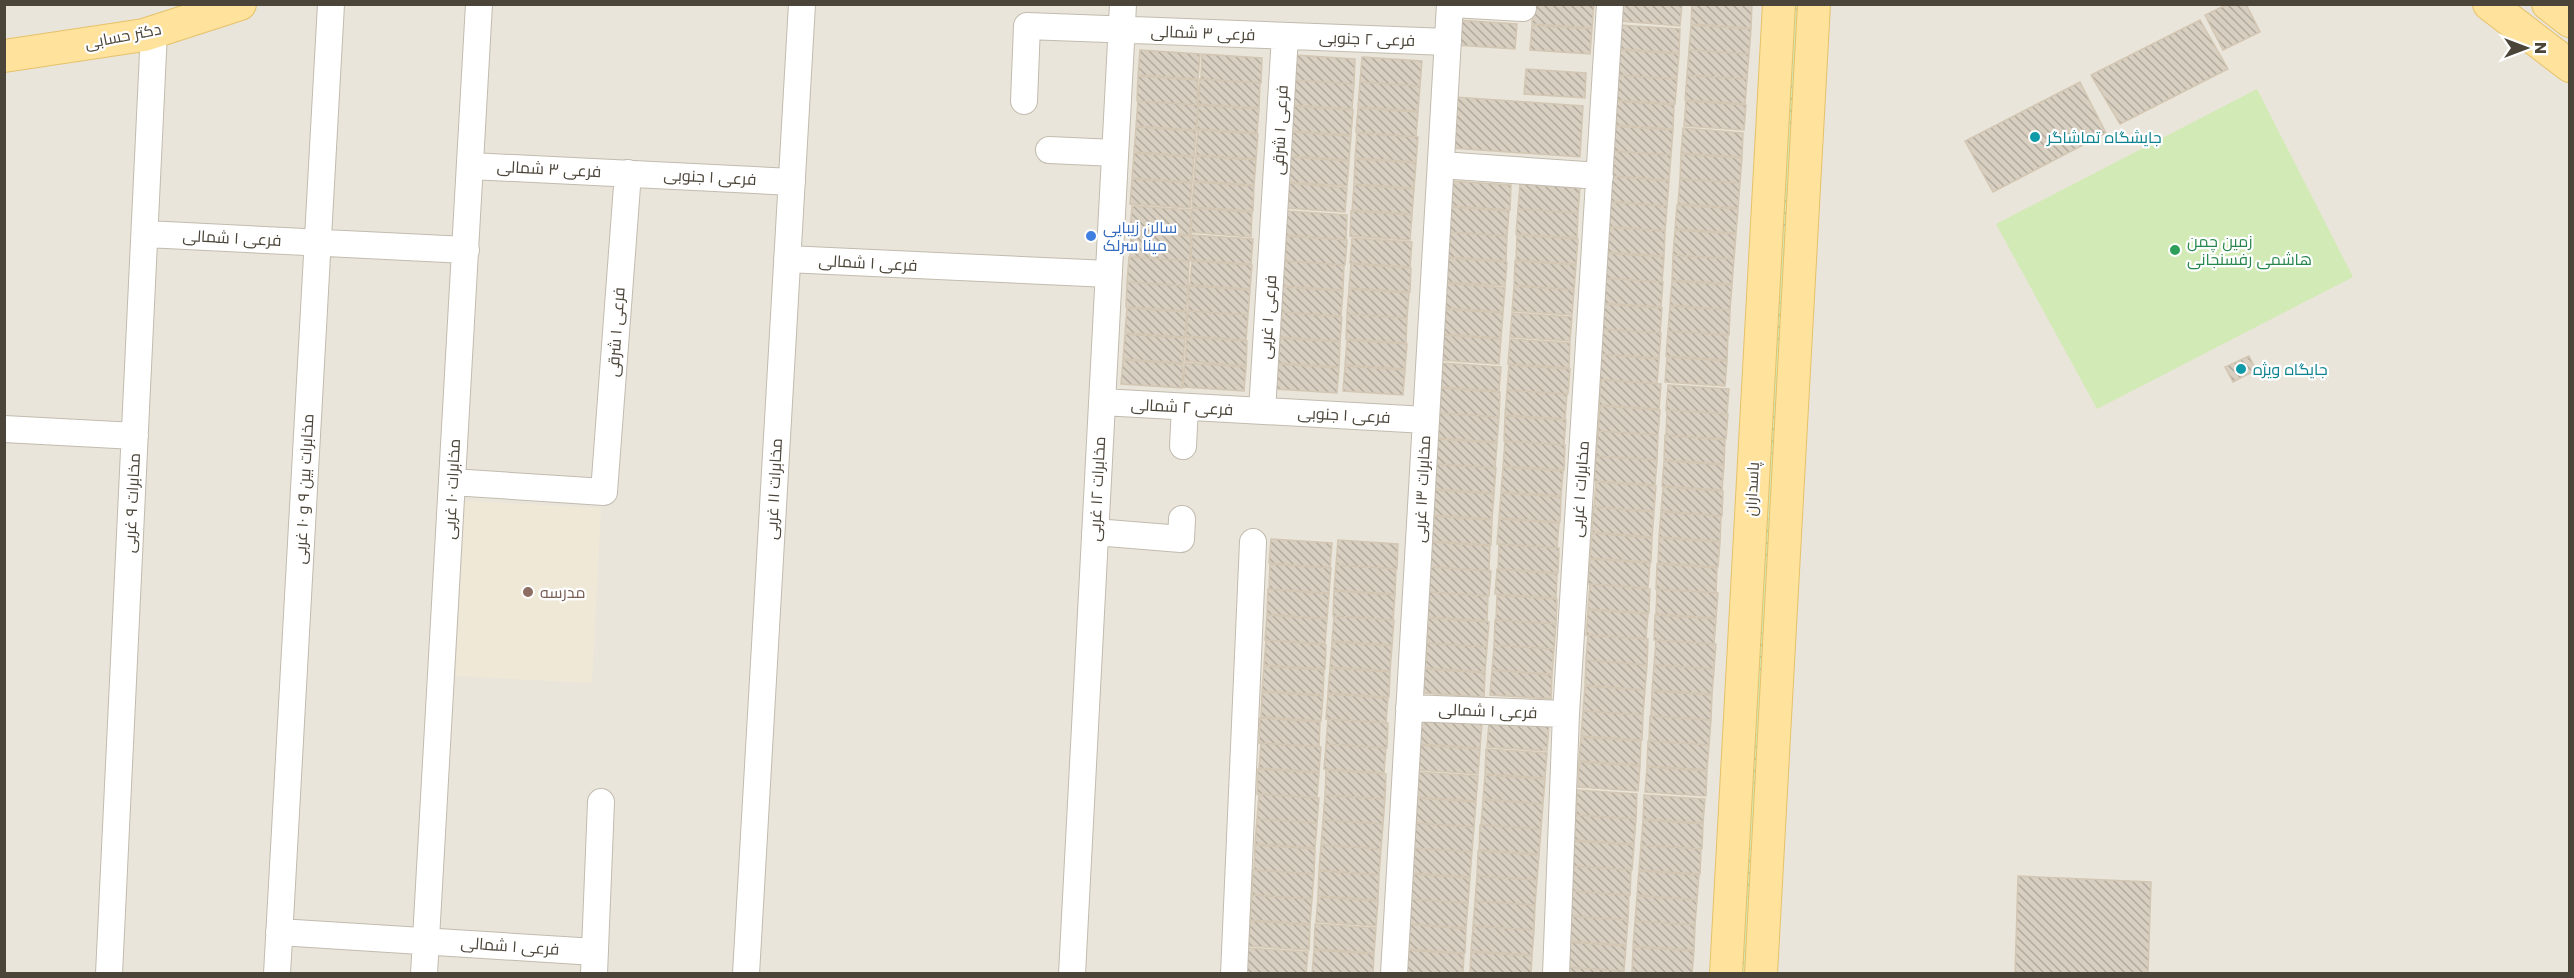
<svg xmlns="http://www.w3.org/2000/svg" width="2574" height="978" font-family="Poppins,Cairo,sans-serif">
  <defs>
    <pattern id="grass-dots" width="8" height="8" patternUnits="userSpaceOnUse" patternTransform="scale(1.5)"><rect width="8" height="8" fill="#d2eab5"/><path d="M2 2h.1M6 6h.1" fill="none" stroke="#b6ca9c" stroke-width="1.8" stroke-linecap="round"/></pattern>
    <pattern id="building-back-hatch" width="6" height="6" patternUnits="userSpaceOnUse" patternTransform="scale(1.5)"><rect width="6" height="6" fill="#d8cfc1"/><path d="M-1 5l2 2M0 0l6 6M5-1l2 2" fill="none" stroke="#b1aa9e"/></pattern>
  </defs>
  <rect width="100%" height="100%" fill="#f6f3ec"/>
  <path fill="#eae5da" d="M5,5H2569V973H5Z"/>
  <path fill="#efe8d6" d="M465,501L601,508L592,683L456,676Z"/>
  <path fill="url(#grass-dots)" d="M1782,5H1797L1778,403L1763,653L1752,925L1747,973L1732,974Z"/>
  <path fill="#d2eab5" d="M2257,89L2353,277L2097,409L1996,224Z"/>
  <path fill="url(#building-back-hatch)" stroke="#d3c7b4" stroke-width="1.5" d="M1533,4H1594L1592,28L1532,24Z
    M1621,4H1682L1680,26L1620,21Z
    M1692,4H1752L1751,28L1691,24Z
    M2228,4H2246L2260,32L2223,50L2205,15Z
    M1457,20L1517,24L1515,49L1455,45Z
    M2200,20L2228,69L2120,124L2091,75Z
    M1532,25L1592,29L1590,54L1530,50Z
    M1620,25L1680,29L1679,53L1619,49Z
    M1691,25L1751,29L1749,54L1689,50Z
    M1140,50L1200,54L1198,79L1138,75Z
    M1619,50L1679,54L1677,79L1617,75Z
    M1689,50L1749,54L1747,79L1687,75Z
    M1202,54L1262,58L1261,83L1201,79Z
    M1295,55L1355,59L1354,84L1293,80Z
    M1362,57L1422,61L1420,86L1360,82Z
    M1526,69L1586,73L1585,98L1524,94Z
    M1616,75L1677,79L1675,104L1615,100Z
    M1687,75L1747,79L1745,104L1685,100Z
    M1138,76L1198,80L1197,105L1137,101Z
    M1200,79L1260,83L1259,108L1198,104Z
    M1293,80L1354,84L1352,109L1291,105Z
    M1360,82L1420,86L1418,111L1358,107Z
    M2080,82L2106,133L1993,192L1965,141Z
    M1455,97L1583,106L1580,157L1451,148Z
    M1138,101L1198,105L1196,130L1136,126Z
    M1614,101L1674,105L1673,129L1613,125Z
    M1686,101L1746,105L1744,130L1684,126Z
    M1198,105L1259,109L1257,133L1197,129Z
    M1293,106L1353,110L1351,135L1291,131Z
    M1358,108L1418,112L1416,137L1356,132Z
    M1612,126L1673,130L1671,155L1611,151Z
    M1136,127L1196,131L1194,156L1134,152Z
    M1683,128L1743,133L1742,157L1681,153Z
    M1198,130L1258,134L1256,159L1196,155Z
    M1291,132L1351,136L1349,160L1289,156Z
    M1357,133L1418,137L1416,162L1355,158Z
    M1611,151L1671,155L1669,180L1609,176Z
    M1134,153L1194,157L1192,182L1132,178Z
    M1681,154L1742,158L1740,183L1680,179Z
    M1196,156L1256,160L1254,185L1194,181Z
    M1289,157L1349,161L1347,186L1287,182Z
    M1355,159L1416,163L1414,188L1354,184Z
    M1609,176L1669,181L1667,206L1607,201Z
    M1132,179L1192,183L1190,208L1130,204Z
    M1680,179L1740,183L1738,208L1678,204Z
    M1451,181L1511,185L1510,210L1449,206Z
    M1194,182L1254,186L1253,211L1192,207Z
    M1287,183L1347,188L1345,212L1285,208Z
    M1520,184L1580,188L1578,213L1518,209Z
    M1354,185L1414,189L1412,214L1352,210Z
    M1607,202L1667,206L1665,231L1605,226Z
    M1677,205L1738,209L1736,233L1675,229Z
    M1132,206L1192,210L1191,235L1130,231Z
    M1449,207L1509,211L1507,236L1447,232Z
    M1192,208L1252,212L1251,237L1190,232Z
    M1518,209L1578,213L1577,238L1516,234Z
    M1287,211L1347,215L1346,240L1285,235Z
    M1351,211L1412,215L1410,240L1350,236Z
    M1605,227L1665,231L1664,256L1604,252Z
    M1675,230L1736,234L1734,259L1673,255Z
    M1131,232L1191,236L1190,261L1130,257Z
    M1447,232L1507,236L1506,261L1446,257Z
    M1192,235L1253,239L1251,264L1191,260Z
    M1517,235L1578,239L1576,264L1516,260Z
    M1286,236L1347,240L1345,265L1285,261Z
    M1352,238L1412,242L1410,267L1350,263Z
    M1604,253L1664,257L1662,282L1602,278Z
    M1673,255L1734,259L1732,284L1672,280Z
    M1129,257L1189,261L1188,286L1127,282Z
    M1447,258L1507,262L1505,286L1445,282Z
    M1192,261L1252,265L1250,289L1190,285Z
    M1284,261L1344,265L1343,290L1282,286Z
    M1515,261L1576,265L1574,290L1514,285Z
    M1351,264L1411,268L1410,292L1349,288Z
    M1603,278L1663,282L1661,307L1601,303Z
    M1672,281L1732,285L1730,310L1670,305Z
    M1127,282L1188,286L1186,311L1126,307Z
    M1445,283L1505,288L1503,312L1443,308Z
    M1189,286L1250,290L1248,315L1188,311Z
    M1514,286L1574,290L1572,315L1512,311Z
    M1282,287L1343,291L1341,316L1281,312Z
    M1349,289L1409,293L1407,318L1347,314Z
    M1602,304L1662,308L1660,333L1600,329Z
    M1670,306L1730,310L1729,335L1668,331Z
    M1127,308L1187,312L1185,337L1125,333Z
    M1443,309L1503,313L1501,338L1441,334Z
    M1188,311L1248,315L1246,340L1186,336Z
    M1282,312L1342,317L1340,341L1280,337Z
    M1512,313L1572,317L1570,341L1510,337Z
    M1347,314L1407,318L1406,343L1346,339Z
    M1600,329L1661,333L1659,358L1599,354Z
    M1668,331L1728,335L1727,360L1666,356Z
    M1125,334L1185,338L1183,363L1123,359Z
    M1441,335L1501,339L1499,364L1439,360Z
    M1187,337L1247,341L1246,366L1185,361Z
    M1280,338L1340,342L1339,367L1278,363Z
    M1510,339L1570,343L1569,368L1508,364Z
    M1347,340L1407,344L1405,369L1345,365Z
    M1599,354L1659,359L1657,384L1597,379Z
    M2249,356L2256,370L2233,382L2225,367Z
    M1667,357L1727,361L1725,386L1665,382Z
    M1123,360L1183,364L1182,388L1121,384Z
    M1185,363L1246,367L1244,391L1183,387Z
    M1441,363L1501,367L1499,391L1439,387Z
    M1278,364L1339,368L1337,393L1276,389Z
    M1509,365L1570,369L1568,394L1507,390Z
    M1345,366L1405,370L1403,395L1343,391Z
    M1601,380L1661,384L1659,409L1599,405Z
    M1668,385L1729,389L1727,414L1666,410Z
    M1440,388L1500,392L1499,417L1439,413Z
    M1507,390L1567,394L1565,419L1505,415Z
    M1600,406L1660,410L1658,435L1598,431Z
    M1667,410L1728,414L1726,439L1666,435Z
    M1438,413L1499,417L1497,442L1436,438Z
    M1505,416L1566,420L1564,445L1504,441Z
    M1598,431L1658,435L1657,460L1596,456Z
    M1665,435L1725,440L1724,464L1664,460Z
    M1436,439L1497,443L1495,468L1435,464Z
    M1505,441L1565,445L1564,470L1503,466Z
    M1596,456L1657,460L1655,485L1594,481Z
    M1664,461L1724,465L1722,490L1662,486Z
    M1436,464L1496,468L1494,493L1434,489Z
    M1503,467L1563,471L1561,496L1501,492Z
    M1596,482L1656,486L1654,511L1594,507Z
    M1663,487L1723,491L1722,516L1661,511Z
    M1434,490L1494,494L1492,519L1432,515Z
    M1501,493L1561,497L1560,522L1499,518Z
    M1593,507L1654,512L1652,537L1592,532Z
    M1661,512L1721,516L1720,541L1659,537Z
    M1432,516L1492,520L1491,545L1430,541Z
    M1499,519L1559,523L1557,548L1497,544Z
    M1592,533L1652,538L1651,562L1590,558Z
    M1659,538L1720,542L1718,567L1658,563Z
    M1271,539L1332,543L1330,568L1269,563Z
    M1338,540L1398,544L1397,569L1336,565Z
    M1430,542L1490,546L1489,571L1428,567Z
    M1499,544L1559,548L1558,573L1498,569Z
    M1590,559L1650,563L1648,588L1588,584Z
    M1270,564L1331,568L1329,593L1269,589Z
    M1657,564L1717,568L1716,593L1656,589Z
    M1336,565L1396,569L1395,594L1334,590Z
    M1430,567L1491,571L1489,596L1428,592Z
    M1497,569L1557,574L1556,598L1495,594Z
    M1590,584L1650,589L1649,613L1588,609Z
    M1268,589L1329,594L1327,619L1267,614Z
    M1657,589L1718,593L1716,618L1656,614Z
    M1334,591L1395,595L1393,620L1333,616Z
    M1428,592L1488,596L1487,621L1427,617Z
    M1497,595L1557,599L1556,624L1496,620Z
    M1588,610L1648,614L1646,639L1586,635Z
    M1267,615L1327,619L1325,644L1265,640Z
    M1655,615L1716,619L1714,644L1654,640Z
    M1334,616L1394,620L1392,645L1332,641Z
    M1428,618L1489,622L1487,647L1427,643Z
    M1495,620L1556,624L1554,649L1494,645Z
    M1588,635L1648,639L1647,665L1586,660Z
    M1266,640L1326,645L1325,669L1264,665Z
    M1656,640L1716,644L1714,669L1654,665Z
    M1332,642L1392,646L1390,671L1330,667Z
    M1427,643L1487,647L1485,672L1425,668Z
    M1494,645L1554,649L1552,674L1492,670Z
    M1586,660L1647,665L1645,690L1585,685Z
    M1654,665L1714,669L1712,694L1652,690Z
    M1264,666L1324,670L1323,695L1262,691Z
    M1330,668L1390,672L1389,697L1328,693Z
    M1425,669L1485,673L1484,697L1423,693Z
    M1492,670L1552,675L1551,699L1490,695Z
    M1585,686L1645,690L1643,715L1583,711Z
    M1652,691L1712,695L1711,720L1651,716Z
    M1262,692L1323,696L1321,721L1261,717Z
    M1328,694L1388,698L1386,723L1326,719Z
    M1583,711L1643,715L1642,740L1581,736Z
    M1650,716L1711,720L1709,745L1649,741Z
    M1260,718L1320,722L1319,747L1259,743Z
    M1328,719L1388,723L1387,748L1326,744Z
    M1421,719L1482,723L1480,748L1420,744Z
    M1489,722L1549,726L1547,751L1487,747Z
    M1581,737L1641,741L1640,765L1579,761Z
    M1648,741L1709,745L1707,770L1647,766Z
    M1261,743L1321,747L1319,772L1259,768Z
    M1326,744L1386,748L1384,773L1324,769Z
    M1420,745L1480,749L1478,774L1418,770Z
    M1486,749L1547,753L1545,778L1485,774Z
    M1579,762L1640,766L1638,791L1578,787Z
    M1647,767L1707,771L1706,796L1645,792Z
    M1258,769L1319,773L1317,798L1257,794Z
    M1326,770L1386,774L1385,799L1325,795Z
    M1417,772L1478,776L1476,801L1416,797Z
    M1485,775L1545,779L1543,804L1483,799Z
    M1577,790L1637,794L1636,819L1576,815Z
    M1259,794L1319,798L1317,823L1257,819Z
    M1325,795L1385,799L1383,824L1323,820Z
    M1644,795L1705,799L1703,823L1643,819Z
    M1416,798L1476,802L1474,827L1414,823Z
    M1483,800L1543,804L1541,829L1481,825Z
    M1576,815L1636,819L1634,844L1574,840Z
    M1257,819L1317,823L1315,848L1255,844Z
    M1323,820L1383,824L1381,849L1321,845Z
    M1643,820L1703,824L1702,849L1641,845Z
    M1414,823L1474,827L1472,852L1412,848Z
    M1480,825L1541,829L1539,854L1479,850Z
    M1573,841L1634,845L1632,870L1572,866Z
    M1255,845L1315,849L1314,874L1254,870Z
    M1321,845L1381,849L1379,875L1319,870Z
    M1641,845L1701,849L1700,874L1639,870Z
    M1412,848L1472,852L1470,877L1410,873Z
    M1478,851L1539,855L1537,880L1477,876Z
    M1571,866L1631,870L1630,895L1570,891Z
    M1253,870L1314,874L1312,899L1252,895Z
    M1319,871L1379,875L1378,900L1318,896Z
    M1639,871L1699,875L1697,900L1637,895Z
    M1410,874L1470,878L1468,903L1408,899Z
    M1477,876L1537,880L1535,905L1475,901Z
    M2018,876L2151,882L2148,974H2015Z
    M1569,891L1629,895L1628,920L1568,916Z
    M1252,895L1312,899L1310,924L1250,920Z
    M1637,896L1697,900L1695,925L1635,921Z
    M1318,897L1378,901L1376,926L1316,922Z
    M1408,899L1468,903L1466,928L1406,924Z
    M1475,901L1535,905L1534,930L1473,926Z
    M1567,916L1628,920L1626,945L1566,941Z
    M1250,921L1310,925L1309,950L1248,946Z
    M1635,921L1695,925L1694,950L1633,946Z
    M1315,924L1376,928L1374,953L1314,949Z
    M1406,924L1466,929L1465,953L1405,949Z
    M1473,926L1534,930L1532,955L1471,951Z
    M1566,942L1626,946L1624,971L1564,967Z
    M1633,947L1694,951L1692,974L1632,972Z
    M1247,948L1308,952L1306,974L1246,973Z
    M1314,950L1374,954L1373,974H1312Z
    M1404,950L1464,954L1463,974H1403Z
    M1471,952L1532,956L1531,974H1470Z
    M1564,967L1624,971V974H1564Z"/>
  <g fill="none" stroke-linecap="round" stroke-linejoin="round">
    <defs>
      <path id="minor" d="M1452,4L1523,8
        M1024,101L1027,26L1448,42
        M1049,150L1115,153
        M1441,165L1600,176
        M471,166L792,182
        M146,234L466,250
        M787,259L1109,274
        M1102,402L1426,420
        M1262,411L1285,36
        M4,429L135,436
        M1183,446L1185,407
        M452,482L604,492L628,173
        M1095,532L1181,539L1182,519
        M1409,708L1566,714
        M279,932L595,952
        M109,974L154,32
        M277,974L331,4
        M424,974L479,4
        M594,974L601,802
        M746,974L802,4
        M1072,974L1123,4
        M1234,974L1253,542
        M1394,974L1450,4
        M1556,974L1566,714L1610,4"/>
      <path id="major" d="M2489,4L2570,66
        M2548,4L2570,21
        M4,56L144,35L240,4
        M1726,974L1779,4
        M1761,974L1814,4"/>
    </defs>
    <use href="#minor" stroke="#c2bbae" stroke-width="28"/>
    <use href="#major" stroke="#e6c16a" stroke-width="34"/>
    <use href="#minor" stroke="#fff" stroke-width="26"/>
    <use href="#major" stroke="#ffe39c" stroke-width="32"/>
  </g>
  <g fill="#0f9aa8" stroke="#fff" stroke-width="2">
    <circle cx="2035" cy="137" r="6"/>
    <circle cx="2241" cy="369" r="6"/>
  </g>
  <circle fill="#3f7fe0" stroke="#fff" stroke-width="2" cx="1091" cy="236" r="6"/>
  <circle fill="#2e9e5b" stroke="#fff" stroke-width="2" cx="2175" cy="250" r="6"/>
  <circle fill="#8d6e63" stroke="#fff" stroke-width="2" cx="528" cy="592" r="6"/>
  <g text-anchor="middle" dominant-baseline="central" stroke-width="4.5" stroke-linejoin="round" paint-order="stroke">
    <g font-size="16" fill="#4b4439" stroke="#fff">
      <text transform="translate(1203 33) rotate(2)">فرعی ۳ شمالی</text>
      <text transform="translate(123 36) rotate(-11)">دکتر حسابی</text>
      <text transform="translate(1367 39) rotate(2)">فرعی ۲ جنوبی</text>
      <text transform="translate(1280 130) rotate(-87)">فرعی ۱ شرقی</text>
      <text transform="translate(549 169) rotate(3)">فرعی ۳ شمالی</text>
      <text transform="translate(710 177) rotate(3)">فرعی ۱ جنوبی</text>
      <text transform="translate(232 238) rotate(3)">فرعی ۱ شمالی</text>
      <text transform="translate(868 263) rotate(3)">فرعی ۱ شمالی</text>
      <text transform="translate(1268 317) rotate(-86)">فرعی ۱ غربی</text>
      <text transform="translate(616 332) rotate(-86)">فرعی ۱ شرقی</text>
      <text transform="translate(1182 407) rotate(3)">فرعی ۲ شمالی</text>
      <text transform="translate(1344 415) rotate(3)">فرعی ۱ جنوبی</text>
      <text transform="translate(304 489) rotate(-87)">مخابرات بین ۹ و ۱۰ غربی</text>
      <text transform="translate(452 489) rotate(-87)">مخابرات ۱۰ غربی</text>
      <text transform="translate(774 489) rotate(-87)">مخابرات ۱۱ غربی</text>
      <text transform="translate(1097 489) rotate(-87)">مخابرات ۱۲ غربی</text>
      <text transform="translate(1422 489) rotate(-87)">مخابرات ۱۳ غربی</text>
      <text transform="translate(1580 489) rotate(-86)">مخابرات ۱ غربی</text>
      <text transform="translate(1752 489) rotate(-87)">پاسداران</text>
      <text transform="translate(132 503) rotate(-87)">مخابرات ۹ غربی</text>
      <text transform="translate(1488 711) rotate(2)">فرعی ۱ شمالی</text>
      <text transform="translate(510 946) rotate(4)">فرعی ۱ شمالی</text>
    </g>
    <g font-size="16" fill="#0d838f" stroke="#fff" text-anchor="start">
      <text x="2047" y="137">جایشگاه تماشاگر</text>
      <text x="2253" y="369">جایگاه ویژه</text>
    </g>
    <g font-size="16" fill="#366cbe" stroke="#fff" text-anchor="start">
      <text x="1103" y="227">سالن زیبایی<tspan x="1103" dy="18">مینا سرلک</tspan></text>
    </g>
    <g font-size="16" fill="#27864d" stroke="#fff" text-anchor="start">
      <text x="2187" y="241">زمین چمن<tspan x="2187" dy="18">هاشمی رفسنجانی</tspan></text>
    </g>
    <g font-size="16" fill="#785e54" stroke="#fff" text-anchor="start">
      <text x="540" y="592">مدرسه</text>
    </g>
  </g>
  <rect width="2574" height="978" fill="none" stroke="#4b4439" stroke-width="12"/>
  <g transform="translate(2526 48) rotate(90)" stroke="#ffffff" stroke-width="4.5" paint-order="stroke">
  <path d="M0-4.5L10 22L0 15L-10 22Z" fill="#4b4439"/>
  <text y="-9" font-size="16" font-weight="bold" text-anchor="middle" fill="#4b4439">N</text>
  </g>
</svg>
